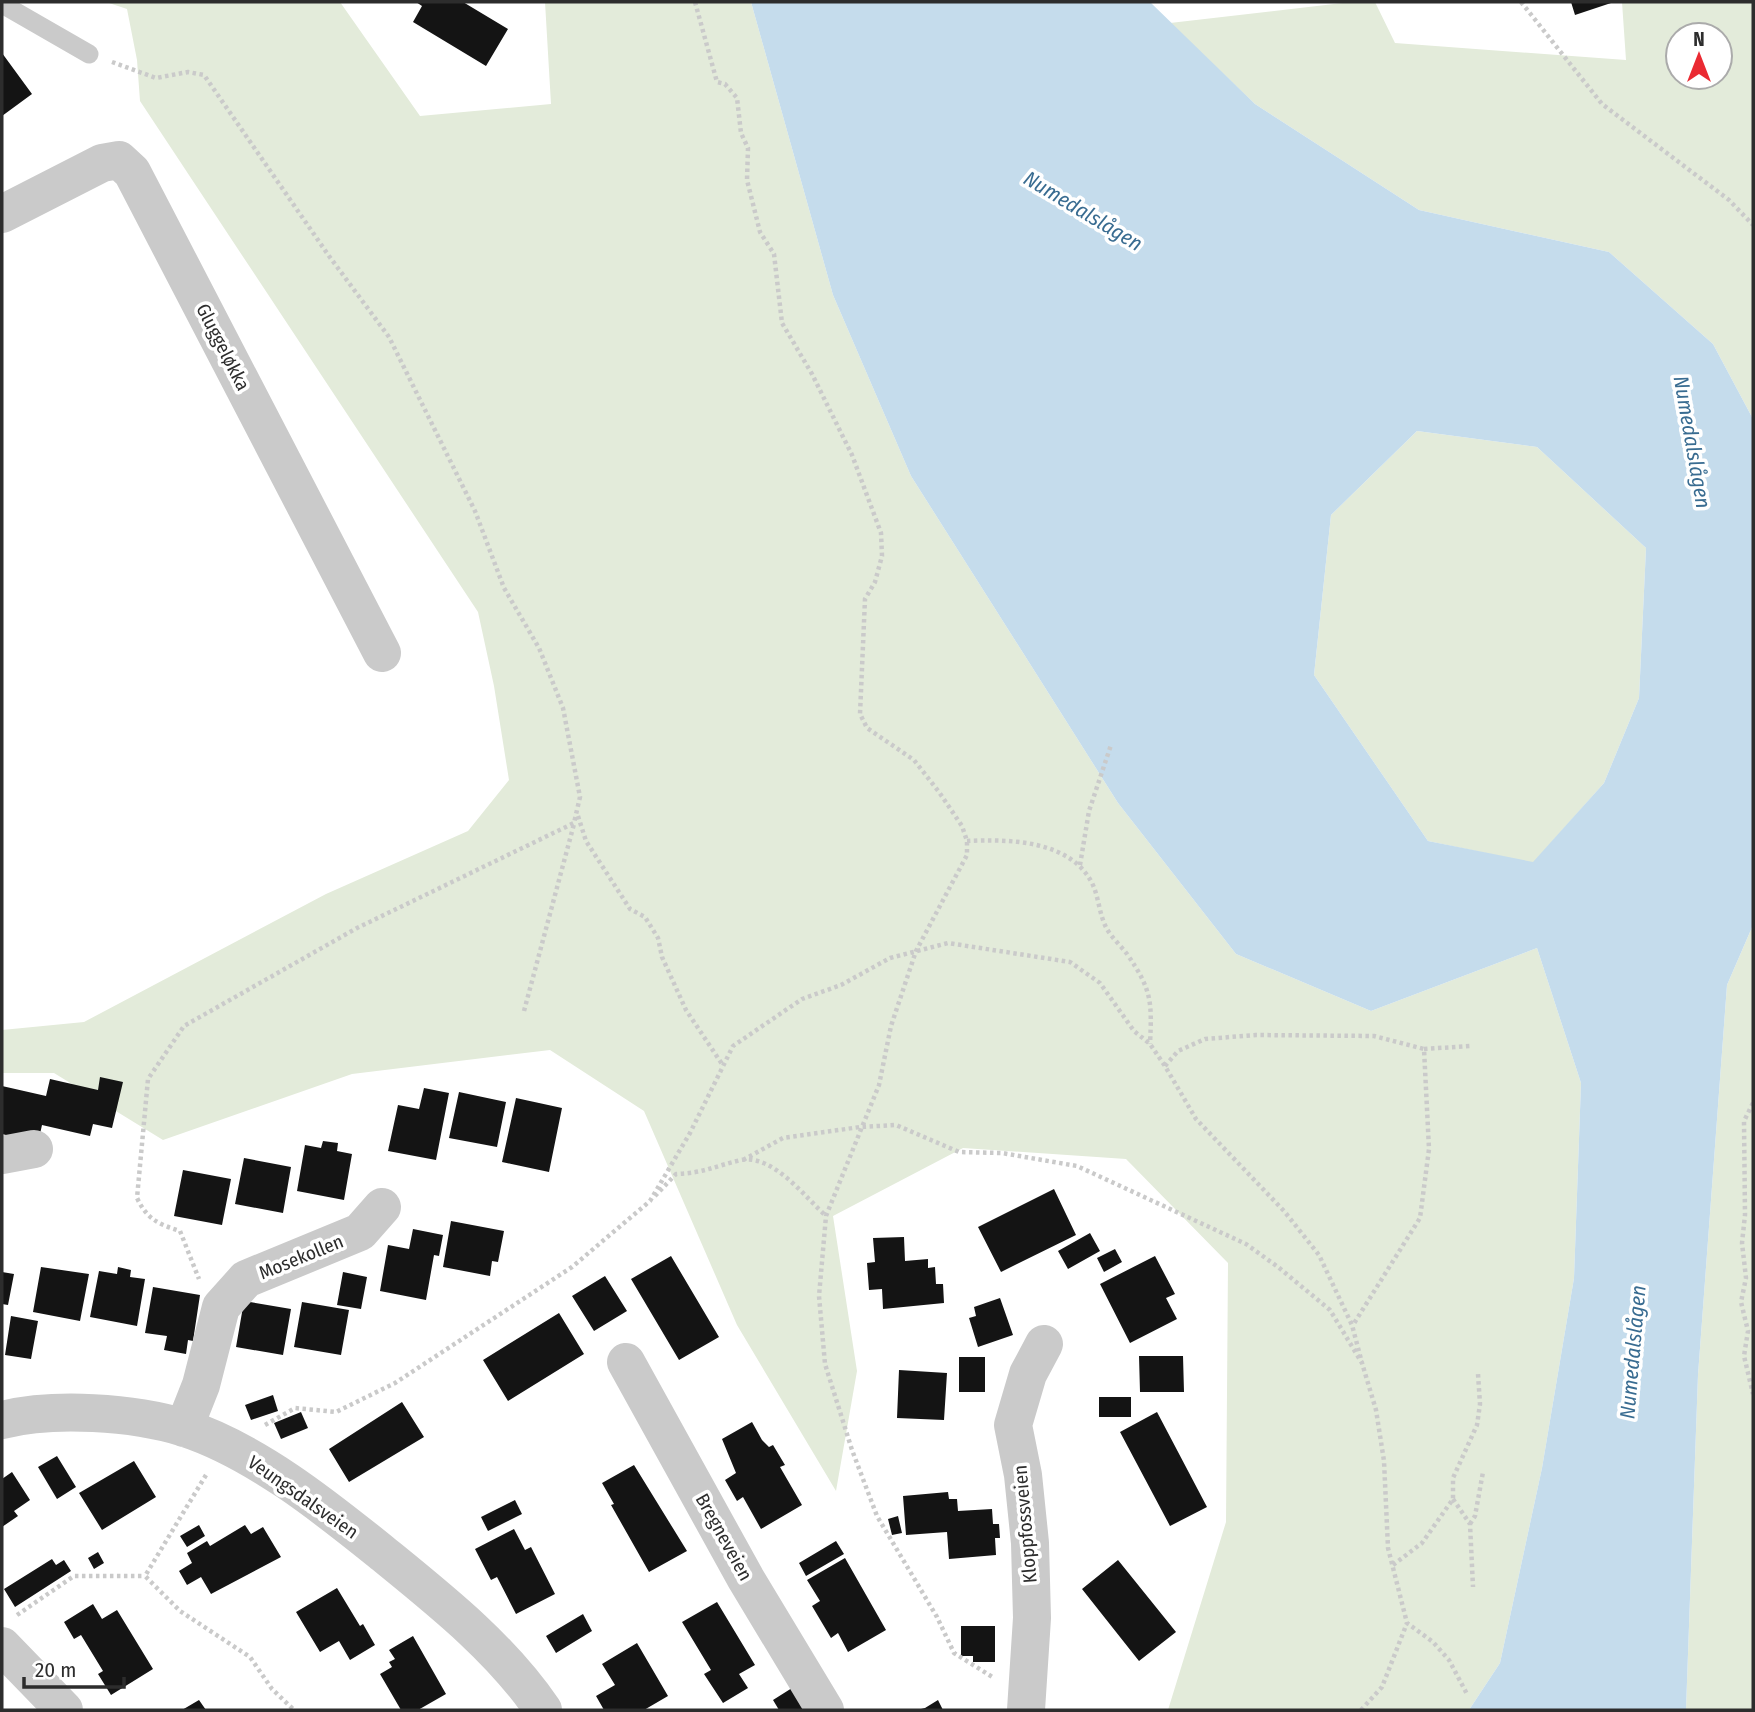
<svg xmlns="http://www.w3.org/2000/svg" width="1755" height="1712" font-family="'Fira Sans Condensed',sans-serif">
  <rect width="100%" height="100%" fill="#fff"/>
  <path fill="#e3ebda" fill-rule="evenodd" d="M106,2H340L420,116L551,104L545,2H751L833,295L911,476L1118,803L1236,954L1371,1011L1537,948L1581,1083L1574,1278L1542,1468L1500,1663L1469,1710H1168L1226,1522L1228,1263L1126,1159L963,1148L833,1216L857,1371L836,1491L737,1325L644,1111L550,1050L352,1074L163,1140L54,1073H2V1030L84,1022L326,894L468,831L509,780L494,686L478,612L140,101L137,60L127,9Z
    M1351,2H1375L1395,43L1626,60L1622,2H1753V419L1713,344L1609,252L1419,210L1255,104L1170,23ZM1678,35H1720V77H1678Z
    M1417,431L1537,447L1646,548L1639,698L1604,783L1533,863L1428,841L1314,675L1331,515Z
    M1753,925V1710H1686L1698,1375L1727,985Z"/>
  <path fill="#c5dcec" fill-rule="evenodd" d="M751,2H1150L1255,104L1419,210L1609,252L1713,344L1753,419V925L1727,985L1698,1375L1686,1710H1469L1500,1663L1542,1468L1574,1278L1581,1083L1537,948L1371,1011L1236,954L1118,803L911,476L833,295ZM1417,431L1537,447L1646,548L1639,698L1604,783L1533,862L1428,841L1314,675L1331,515Z"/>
  <path fill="#141414" d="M416,2H463L508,29L486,66L413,22L422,6Z
    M1571,2H1614L1575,15Z
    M2,53L32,94L2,116Z
    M100,1077L123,1082L112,1128L93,1124L90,1136L42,1125L38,1143L2,1134V1086L46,1096L50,1079L98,1090Z
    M424,1088L449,1093L436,1160L388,1151L398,1105L419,1109Z
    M459,1092L506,1102L497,1147L449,1138Z
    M516,1098L562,1108L549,1172L502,1162Z
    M323,1141L338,1143L337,1151L352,1154L344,1200L297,1191L305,1145L321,1148Z
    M244,1158L291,1167L283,1213L235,1204Z
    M183,1170L231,1179L222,1225L174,1216Z
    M1054,1189L1076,1235L1001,1272L978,1227Z
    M451,1221L504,1231L498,1262L492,1261L490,1276L443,1267Z
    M413,1229L443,1235L439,1256L434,1255L426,1300L380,1291L388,1245L409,1249Z
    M1090,1233L1100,1251L1068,1269L1058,1251Z
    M904,1237L905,1261L928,1259V1268L935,1267L936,1284H943L944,1303L883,1309L882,1289L869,1290L867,1263L875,1262L873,1238Z
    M1115,1249L1122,1262L1104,1272L1097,1258Z
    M671,1256L719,1337L679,1360L631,1279Z
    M1155,1256L1175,1294L1166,1298L1177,1319L1130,1343L1100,1284Z
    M41,1267L89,1274L80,1321L33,1312Z
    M118,1267L131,1270L130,1277L145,1279L137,1326L90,1317L99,1271L117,1274Z
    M2,1272L14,1274L8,1305L2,1304Z
    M343,1272L367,1277L361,1309L337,1305Z
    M605,1276L627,1311L594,1331L572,1296Z
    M153,1287L200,1295L193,1341L188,1340L186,1354L164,1350L167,1336L145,1333Z
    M1000,1298L1013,1335L978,1347L969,1318L976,1316L974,1307Z
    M244,1301L291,1309L283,1355L236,1347Z
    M302,1302L349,1310L341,1355L294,1347Z
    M559,1313L584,1354L508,1401L483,1360Z
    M11,1316L38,1321L31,1359L5,1355Z
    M1139,1356H1183L1184,1392H1140Z
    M959,1357H985V1392H959Z
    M899,1370L947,1373L944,1420L897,1418Z
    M273,1395L278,1411L251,1420L245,1405Z
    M1099,1397H1131V1417H1099Z
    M402,1402L424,1437L349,1482L329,1449Z
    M301,1412L308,1428L281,1439L274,1423Z
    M1157,1412L1207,1507L1170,1526L1120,1432Z
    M752,1422L762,1440L769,1447L773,1445L785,1465L780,1467L802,1505L761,1529L743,1497L737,1501L725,1480L736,1473L722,1439Z
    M57,1456L76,1487L57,1499L38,1467Z
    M134,1461L156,1497L102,1530L79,1493Z
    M634,1465L687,1551L649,1572L611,1505L614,1504L602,1483Z
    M12,1472L30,1500L14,1511L18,1516L2,1527V1479Z
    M948,1492L949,1499H957L958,1511L992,1509L993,1524H999L1000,1538H995L996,1555L949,1559L947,1532L906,1535L903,1496Z
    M515,1500L522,1514L488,1531L481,1517Z
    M898,1516L902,1533L892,1535L888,1519Z
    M199,1525L205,1536L187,1547L180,1536Z
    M245,1525L251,1534L263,1527L281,1557L211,1594L201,1577L187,1585L179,1571L192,1563L187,1553L207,1541L210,1546Z
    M514,1529L525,1550L531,1547L555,1594L516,1614L497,1577L491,1580L475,1549Z
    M836,1541L844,1554L806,1576L799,1563Z
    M98,1552L104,1563L94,1569L88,1558Z
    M845,1558L886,1630L848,1652L838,1633L831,1638L812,1606L820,1601L807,1580Z
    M52,1559L56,1565L64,1560L71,1571L15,1607L4,1589Z
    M1118,1560L1176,1632L1139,1661L1082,1589Z
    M337,1588L360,1626L363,1624L375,1645L350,1660L339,1641L320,1652L296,1612Z
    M717,1602L755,1665L739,1674L748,1688L723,1703L704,1674L711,1670L682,1622Z
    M93,1604L102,1619L117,1610L153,1669L111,1695L98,1674L103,1671L81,1635L74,1639L64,1622Z
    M583,1614L592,1631L556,1653L546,1636Z
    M961,1626H995V1662H973V1656H961Z
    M413,1636L446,1694L418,1710H401L380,1674L392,1667L389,1662L395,1659L389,1650Z
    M637,1643L668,1696L644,1710H604L596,1696L615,1685L602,1664Z
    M792,1688L806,1710H779L773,1700Z
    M199,1700L206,1710H182Z
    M938,1700L943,1710H917L925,1708Z"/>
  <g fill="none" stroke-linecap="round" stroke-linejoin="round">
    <path stroke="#cacaca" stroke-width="4.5" stroke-dasharray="3.5 3.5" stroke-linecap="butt" d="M695,2L717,82L725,84L737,98L741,133L748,148L747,180L760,232L774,254L782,323L812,374L852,455L881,533L882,556L875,582L865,599L860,714L867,728L914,760L939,792L962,826L967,841V855L916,951L891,1026L879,1085L826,1216L819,1296L825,1364L852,1450L877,1516L937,1617L954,1653L994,1678
      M1521,2L1602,104L1729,200L1753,225
      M112,62L156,78L188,72L204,75L329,256L389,337L475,511L504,588L539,648L563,708L580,797L574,823L357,928L184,1026L148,1079L137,1198C147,1219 158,1224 180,1231L199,1279
      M578,816L586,841L630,909L645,917L658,938L662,957L686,1010L722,1064
      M967,841C1009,839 1070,840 1092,883C1099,897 1099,915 1107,929C1112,938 1121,946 1127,954C1152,990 1152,1002 1150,1044
      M1080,865L1089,811L1111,745
      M524,1011L574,824
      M1424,1049L1470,1046
      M1165,1066L1178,1051L1205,1039L1256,1035L1374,1036L1424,1049L1429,1149L1420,1218L1353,1325
      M1753,1103L1744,1121L1745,1215L1742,1243L1746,1278L1741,1302L1748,1331L1744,1356L1753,1394
      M743,1160L783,1138L860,1127L896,1125L959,1152L1002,1153L1077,1166L1246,1244L1278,1267L1330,1310L1362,1363L1376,1410L1384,1461L1388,1548L1407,1623L1433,1642L1449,1660L1467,1694
      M655,1196L676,1174C704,1173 715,1166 741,1160C773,1154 805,1197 826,1216
      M265,1425L295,1408L336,1412L395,1383L572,1267L650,1201L690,1133L733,1046L802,999L841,985L890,958L948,943L1070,962L1100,983L1134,1031L1150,1044L1165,1066L1196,1119L1284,1211L1319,1255L1352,1325L1362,1363
      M206,1475L145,1576L180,1611L250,1657L272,1689L294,1710
      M1453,1499L1470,1524L1473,1587
      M1470,1524L1475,1516L1483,1472
      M1393,1565L1422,1543L1453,1499V1478L1477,1425L1480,1404L1478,1374
      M17,1615L74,1576H145
      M1361,1710L1382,1687L1407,1623"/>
    <path stroke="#cacaca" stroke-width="19" d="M2,4L89,54"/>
    <path stroke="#cacaca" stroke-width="38" d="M2,214L102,163L119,160L132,172L382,653
      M2,1155L34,1149
      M626,1362L746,1579L825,1710
      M2,1420C54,1407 133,1412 185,1428C255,1451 324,1506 381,1552C440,1600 501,1648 543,1710
      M184,1428L201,1385L221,1307L246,1279L360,1232L382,1207
      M2,1646L64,1710
      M1026,1710L1032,1618L1030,1543L1023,1475L1013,1425L1028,1374L1044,1344"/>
  </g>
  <g text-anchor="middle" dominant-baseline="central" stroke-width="7" stroke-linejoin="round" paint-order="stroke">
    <g font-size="19" fill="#2d2d2d" stroke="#fff">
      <text transform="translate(223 347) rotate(63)">Gluggeløkka</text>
      <text transform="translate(301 1257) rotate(-22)">Mosekollen</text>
      <text transform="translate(303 1497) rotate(35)">Veungsdalsveien</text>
      <text transform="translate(1025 1524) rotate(-95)">Kloppfossveien</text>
      <text transform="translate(724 1537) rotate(61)">Bregneveien</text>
    </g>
    <g font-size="21" font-style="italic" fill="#396c91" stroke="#fff">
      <text transform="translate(1083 211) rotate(31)">Numedalslågen</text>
      <text transform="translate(1692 442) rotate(80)">Numedalslågen</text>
      <text transform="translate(1633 1352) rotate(-85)">Numedalslågen</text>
    </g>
  </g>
  <rect width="1755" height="1712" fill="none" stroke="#2d2d2d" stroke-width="7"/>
  <g transform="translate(1699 56)"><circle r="33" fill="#ffffff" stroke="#ababab" stroke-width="2"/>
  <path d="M0-5L12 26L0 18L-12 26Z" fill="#ea2a32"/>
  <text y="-10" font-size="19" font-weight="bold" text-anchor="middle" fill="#2d2d2d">N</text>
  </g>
  <path d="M24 1677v10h100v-10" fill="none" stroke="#2d2d2d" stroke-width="3.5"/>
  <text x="35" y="1677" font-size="21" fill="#2d2d2d" stroke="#ffffff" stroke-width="5" paint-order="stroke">20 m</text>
</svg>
